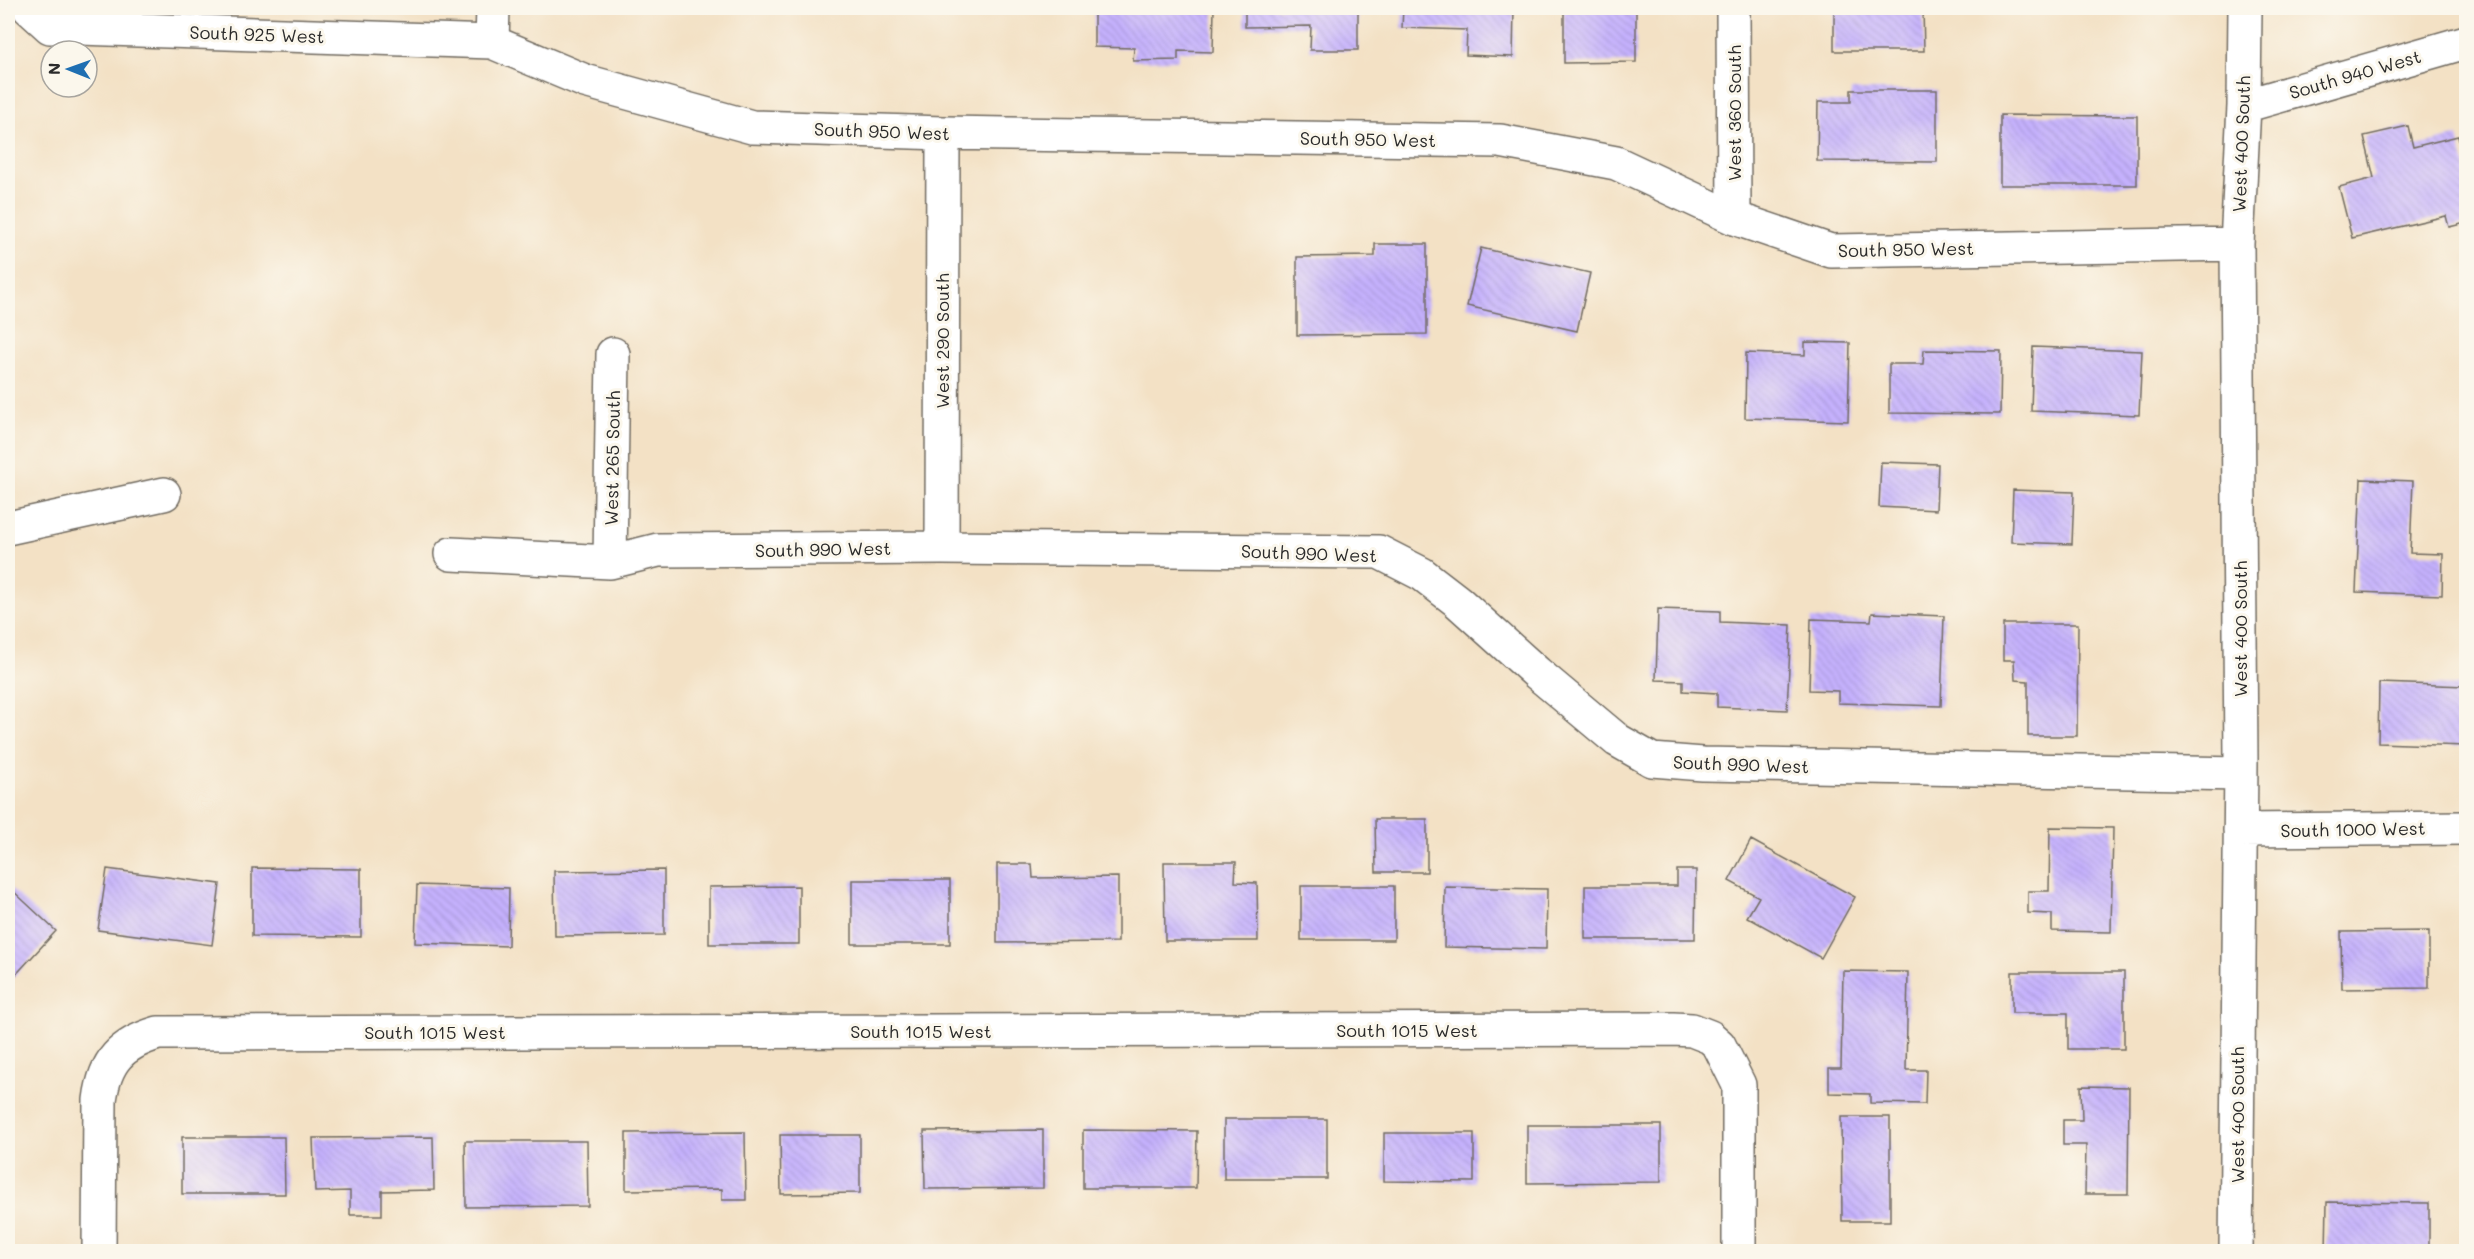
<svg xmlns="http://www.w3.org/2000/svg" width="2474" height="1259" font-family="Mali,sans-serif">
  <defs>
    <pattern id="building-back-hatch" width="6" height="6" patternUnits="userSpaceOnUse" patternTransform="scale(1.5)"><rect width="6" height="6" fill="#c5b1fd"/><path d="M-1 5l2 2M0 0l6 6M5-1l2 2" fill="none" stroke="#a998d9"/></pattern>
  </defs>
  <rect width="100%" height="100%" fill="#fbf7ec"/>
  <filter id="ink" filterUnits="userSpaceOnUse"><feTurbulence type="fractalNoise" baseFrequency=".0167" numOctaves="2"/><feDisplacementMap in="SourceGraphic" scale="12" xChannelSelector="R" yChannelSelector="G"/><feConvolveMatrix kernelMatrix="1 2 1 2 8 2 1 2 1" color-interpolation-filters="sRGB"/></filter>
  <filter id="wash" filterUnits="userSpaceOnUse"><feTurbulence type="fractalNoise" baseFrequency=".008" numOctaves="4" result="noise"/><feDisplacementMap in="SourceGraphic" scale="24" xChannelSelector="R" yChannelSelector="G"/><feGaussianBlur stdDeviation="1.35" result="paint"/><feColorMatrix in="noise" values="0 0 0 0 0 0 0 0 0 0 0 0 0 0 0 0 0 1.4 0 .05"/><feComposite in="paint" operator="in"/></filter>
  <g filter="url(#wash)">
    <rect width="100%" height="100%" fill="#f3e1c5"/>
    <g id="blocks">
      <path fill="url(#building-back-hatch)" d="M1094,8H1214L1213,52L1178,51V60L1133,61L1134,48L1094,47Z
        M1245,8H1358V50H1310L1311,26L1245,27Z
        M1403,8H1514L1513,57L1466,55L1467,30L1402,28Z
        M1564,8H1636V62L1564,63Z
        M1834,8H1923L1924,51H1834Z
        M1851,90H1937V162L1817,161L1818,102H1851Z
        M2000,115L2137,116V185H2000Z
        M2408,126L2413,147L2458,136L2466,172V223L2449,227L2446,216L2352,238L2339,187L2374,178L2364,136Z
        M1375,244H1427V334L1297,335V257L1375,256Z
        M1481,248L1590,273L1577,331L1467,306Z
        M1805,342L1850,343L1848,421L1745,418L1746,353L1805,355Z
        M2033,347L2142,351L2139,415L2031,411Z
        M1924,350L2001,351L2000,414L1889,413V364H1923Z
        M1881,462L1938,464L1936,510L1879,507Z
        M2361,479L2413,481L2410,553L2443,554L2442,595L2356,592Z
        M2013,490L2074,492L2072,544L2011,542Z
        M1658,609L1720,611V622L1791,625L1787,710L1717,707V693L1683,691V681L1656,680Z
        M1872,613L1944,616L1941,706L1838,703V691L1809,690L1811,619L1871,621Z
        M2003,624H2078L2077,736H2028V681L2015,680L2014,660H2003Z
        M2379,683L2466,686V746L2378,743Z
        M1375,819H1427V872H1376Z
        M2050,827L2113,828L2111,932L2052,931V914L2028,913V891H2049Z
        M1751,840L1855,897L1821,958L1747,917L1759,897L1729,881Z
        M1164,862H1236L1235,882L1257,883L1258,941H1165Z
        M997,864H1032L1033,878L1118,877V942L997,943Z
        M252,868L361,869V937L252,936Z
        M107,869L220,884L212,945L98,930Z
        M664,870V935L555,936L554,871Z
        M1677,870H1696L1695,939H1585V886H1677Z
        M852,880H950V944H852Z
        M417,885L509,888L508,946L415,943Z
        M799,886V944H709V887Z
        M1301,886H1394V940H1301Z
        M1445,887L1547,889L1546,949L1444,947Z
        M11,889L56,931L8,983V893Z
        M2429,931V988L2342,989L2341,932Z
        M1843,971L1908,972L1906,1070H1926L1925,1104L1870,1103V1094L1829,1093V1068H1841Z
        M2012,972H2124V1049H2068V1013H2012Z
        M2081,1086L2129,1087L2128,1194H2085L2086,1145H2063V1120H2082Z
        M1841,1117H1890V1221H1842Z
        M1224,1119H1327V1179H1224Z
        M1527,1125H1661V1182L1527,1183Z
        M1043,1130V1188L925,1189L924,1131Z
        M1083,1130L1197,1131L1196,1188H1083Z
        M745,1132L746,1200H722V1189L626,1190V1133Z
        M1384,1133H1474V1182L1384,1181Z
        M780,1135H860V1193L781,1194Z
        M182,1137H284L285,1194H182Z
        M433,1137L434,1190L382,1191V1215H350V1191L315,1192L313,1138Z
        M465,1141H587L588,1206L466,1207Z
        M2327,1202L2429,1203V1252H2326Z"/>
    </g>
  </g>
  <g filter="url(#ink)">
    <use href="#blocks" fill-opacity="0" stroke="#716b61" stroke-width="1.5"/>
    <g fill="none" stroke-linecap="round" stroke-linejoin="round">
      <defs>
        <path id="minor" d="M29,8L50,27L492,42L585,81L752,127L943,133L1500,141L1616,163L1734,218L1831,251L2237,244
          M1733,8L1734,218
          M492,42L493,8
          M2244,106L2466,42
          M8,528L164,494
          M942,548L943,133
          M451,554L610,562L658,550L942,548L1379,552L1422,574L1457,601L1537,673L1617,740L1652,760L1703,764L2241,774
          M610,562L613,354
          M2240,830L2466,828
          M99,1252L100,1100C105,1061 121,1044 158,1033L1673,1029L1692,1030L1710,1037L1719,1045L1739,1085V1252
          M2236,1252L2241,762L2237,244L2244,106L2245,8"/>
      </defs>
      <use href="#minor" stroke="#716b61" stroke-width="36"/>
      <use href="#minor" stroke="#fff" stroke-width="33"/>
    </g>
  </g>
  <g text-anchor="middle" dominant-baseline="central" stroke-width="6" stroke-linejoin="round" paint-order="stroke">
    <g font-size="18" fill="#2b2b2b" stroke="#fbf7ec">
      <text transform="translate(257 34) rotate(2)">South 925 West</text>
      <text transform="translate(2355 74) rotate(-16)">South 940 West</text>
      <text transform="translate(1734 113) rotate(-90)">West 360 South</text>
      <text transform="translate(882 131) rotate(2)">South 950 West</text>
      <text transform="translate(1368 139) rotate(1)">South 950 West</text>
      <text transform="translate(2241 144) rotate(-88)">West 400 South</text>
      <text transform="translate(1906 249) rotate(-1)">South 950 West</text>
      <text transform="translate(942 341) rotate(-90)">West 290 South</text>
      <text transform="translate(612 458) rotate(-89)">West 265 South</text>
      <text transform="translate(823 549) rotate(-1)">South 990 West</text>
      <text transform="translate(1309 553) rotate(2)">South 990 West</text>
      <text transform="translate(2240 629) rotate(-90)">West 400 South</text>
      <text transform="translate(1741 764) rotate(2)">South 990 West</text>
      <text transform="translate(2353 829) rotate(-1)">South 1000 West</text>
      <text x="1407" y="1030">South 1015 West</text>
      <text x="921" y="1031">South 1015 West</text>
      <text x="435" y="1032">South 1015 West</text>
      <text transform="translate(2237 1115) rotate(-90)">West 400 South</text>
    </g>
  </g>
  <rect width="2474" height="1259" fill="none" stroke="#fbf7ec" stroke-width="30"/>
  <g transform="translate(69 69) rotate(271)"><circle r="28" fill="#fbf7ec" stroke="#a8a59f" stroke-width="1.5"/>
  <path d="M0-4.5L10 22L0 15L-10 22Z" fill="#1f6fb2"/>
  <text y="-9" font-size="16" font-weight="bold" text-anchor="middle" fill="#2b2b2b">N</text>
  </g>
</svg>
